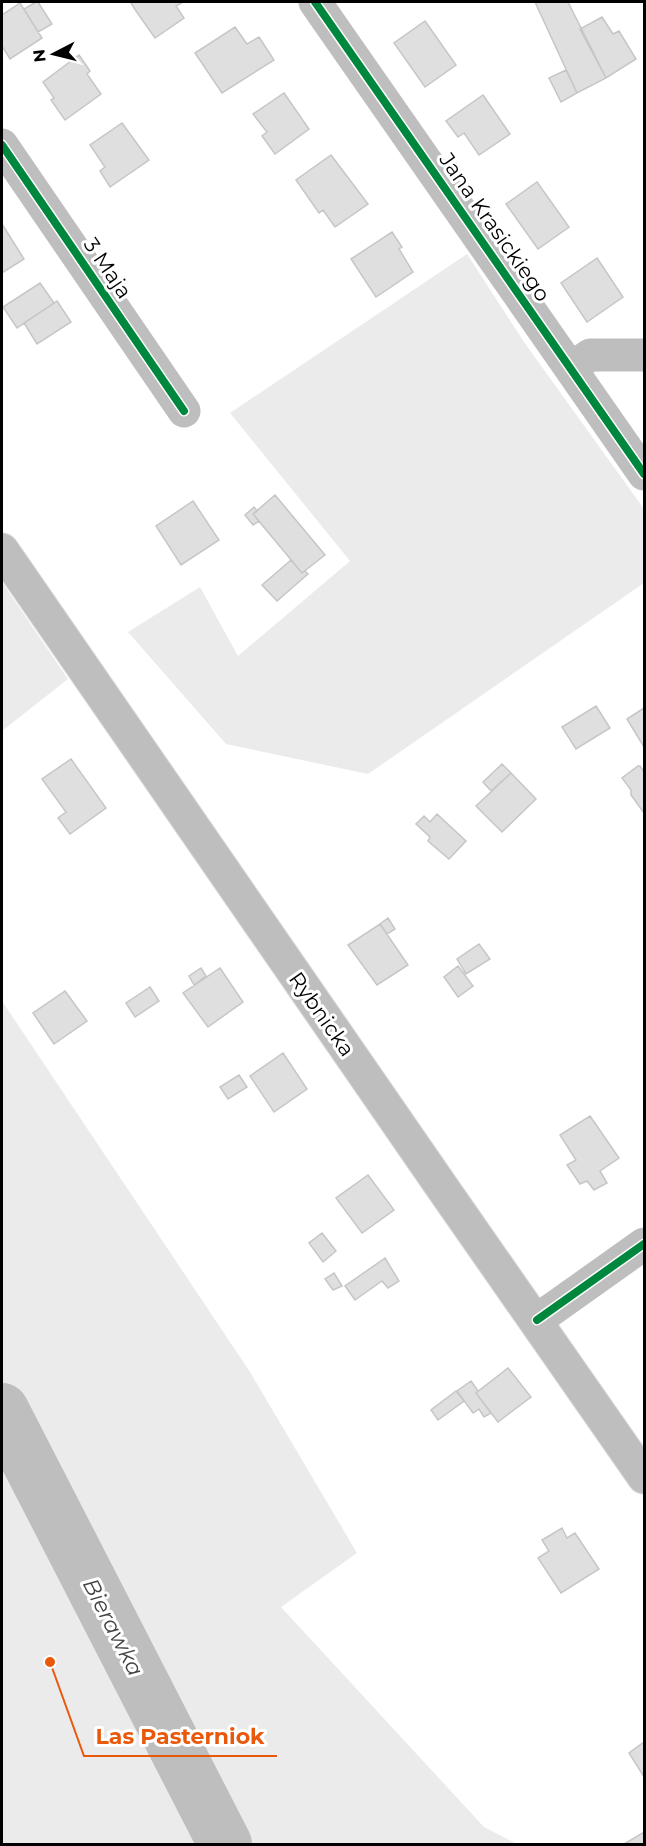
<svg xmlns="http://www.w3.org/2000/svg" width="646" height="1846" font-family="Montserrat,sans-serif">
  <rect width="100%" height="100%" fill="#fff"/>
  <path fill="#ebebeb" d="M467,254L524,342L644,509V583L368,774L226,744L128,632L200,587L238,656L350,561L230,413Z
    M2,582L68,679L2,731Z
    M2,1001L250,1372L357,1553L281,1607L484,1827L517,1844H2Z"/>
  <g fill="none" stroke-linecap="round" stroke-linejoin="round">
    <path stroke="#bebebe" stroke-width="54" d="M2,1410L225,1844"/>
  </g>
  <path fill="#dfdfdf" stroke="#c6c6c6" stroke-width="1.5" d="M36,2H38L52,24L38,32L24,9Z
    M133,2H183L176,6L184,18L155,38L136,11L131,3Z
    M535,2H568L606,78L577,93Z
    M20,3L42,38L10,59L2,46V15Z
    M602,17L613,34L619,31L636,59L606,78L580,29Z
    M425,21L456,65L425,87L394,43Z
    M235,27L247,44L259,37L274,60L222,93L195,53Z
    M79,55L90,71L87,74L101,94L65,120L51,100L54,98L43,82Z
    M566,70L577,93L561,102L549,78Z
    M284,93L309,129L275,154L262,136L267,132L253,114Z
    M483,95L510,134L479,155L464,133L458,137L446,121Z
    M122,123L149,160L110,187L100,171L105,167L90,145Z
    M331,155L368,204L335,227L323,210L319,213L296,180Z
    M537,182L569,227L538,249L506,204Z
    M2,224L24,259L2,273Z
    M392,232L402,247L399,249L413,272L376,297L351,259Z
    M597,258L623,297L587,322L561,283Z
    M40,283L54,303L17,328L3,307Z
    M57,301L71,322L37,344L24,323Z
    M275,495L325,555L302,573L253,514Z
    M193,501L219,540L181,565L156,526Z
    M254,507L257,511L253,514L259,521L253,525L245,515Z
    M291,560L302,573L305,571L308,574L277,601L262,585Z
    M596,706L610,728L576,749L562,727Z
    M644,708V747L627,719Z
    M71,759L106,808L70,834L58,818L66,812L42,779Z
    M502,764L511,773L491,791L483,782Z
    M638,766H640L644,772V813L631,795V790L622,778Z
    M511,773L536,799L502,832L476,806Z
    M437,814L466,841L449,859L428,841L430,837L416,824L424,816L430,822Z
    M388,918L395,929L387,934L380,924Z
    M380,924L408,965L377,985L348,945Z
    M479,944L490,959L466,974L457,959Z
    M458,966L473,986L458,997L444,977Z
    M201,968L206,976L194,985L189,976Z
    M220,968L243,1002L208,1027L183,993Z
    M150,987L159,1001L135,1017L126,1003Z
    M65,991L87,1021L54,1044L33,1013Z
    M283,1053L307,1089L274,1112L250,1076Z
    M239,1075L247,1087L228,1099L220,1087Z
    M590,1116L619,1158L600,1171L607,1183L594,1190L587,1181L580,1184L567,1165L576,1160L560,1135Z
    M368,1175L394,1210L362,1233L336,1198Z
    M322,1233L336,1251L323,1262L309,1243Z
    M385,1258L399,1281L388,1288L382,1281L355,1300L345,1286Z
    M334,1273L342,1286L333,1290L325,1279Z
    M508,1368L531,1397L498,1422L476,1393Z
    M471,1381L478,1391L476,1393L491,1413L484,1417L479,1409L473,1413L457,1391Z
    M456,1391L464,1401L438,1420L431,1410Z
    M562,1528L567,1538L575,1533L599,1569L561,1593L538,1558L549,1551L542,1540Z
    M644,1742V1777L629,1753Z
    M644,1832V1844H624Z"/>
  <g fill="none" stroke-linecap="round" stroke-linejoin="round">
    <defs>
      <path id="major" d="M2,550L446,1193L644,1477"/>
    </defs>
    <use href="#major" stroke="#dbdbdb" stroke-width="35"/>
    <path stroke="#bebebe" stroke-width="33" d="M315,2L644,474
      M2,145L184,411
      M571,368L590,355H644
      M537,1320L644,1244"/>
    <use href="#major" stroke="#bebebe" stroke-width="33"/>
    <defs>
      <path id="cycleway" d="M315,2L644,474
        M2,145L184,411
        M537,1320L644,1244"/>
    </defs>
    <use href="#cycleway" stroke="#fff" stroke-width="11"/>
    <use href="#cycleway" stroke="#00873e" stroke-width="8"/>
  </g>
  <g text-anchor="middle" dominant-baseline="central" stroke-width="6" stroke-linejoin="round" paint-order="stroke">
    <g font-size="21" fill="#000" stroke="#fff">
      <text transform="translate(495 227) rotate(55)">Jana Krasickiego</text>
      <text transform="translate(108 268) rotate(56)">3 Maja</text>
      <text transform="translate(322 1014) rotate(55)">Rybnicka</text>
    </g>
    <g font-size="22" font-style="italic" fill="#434343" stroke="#fff">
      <text transform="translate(113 1627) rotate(63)">Bierawka</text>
    </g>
  </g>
  <path fill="none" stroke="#e8590c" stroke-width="2" d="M50 1662L84 1756H277"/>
  <circle fill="#e8590c" stroke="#fff" stroke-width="2" cx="50" cy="1662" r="6"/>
  <g font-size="22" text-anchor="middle" font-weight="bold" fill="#e8590c" stroke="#fff" stroke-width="6" stroke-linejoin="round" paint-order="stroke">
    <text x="180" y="1744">Las Pasterniok</text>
  </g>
  <rect width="646" height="1846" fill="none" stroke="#000000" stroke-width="6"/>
  <g transform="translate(54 54) rotate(263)" stroke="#ffffff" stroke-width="4.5" paint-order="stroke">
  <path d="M0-4.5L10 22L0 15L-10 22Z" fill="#000000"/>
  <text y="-9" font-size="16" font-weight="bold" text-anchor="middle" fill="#000000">N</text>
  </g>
</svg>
